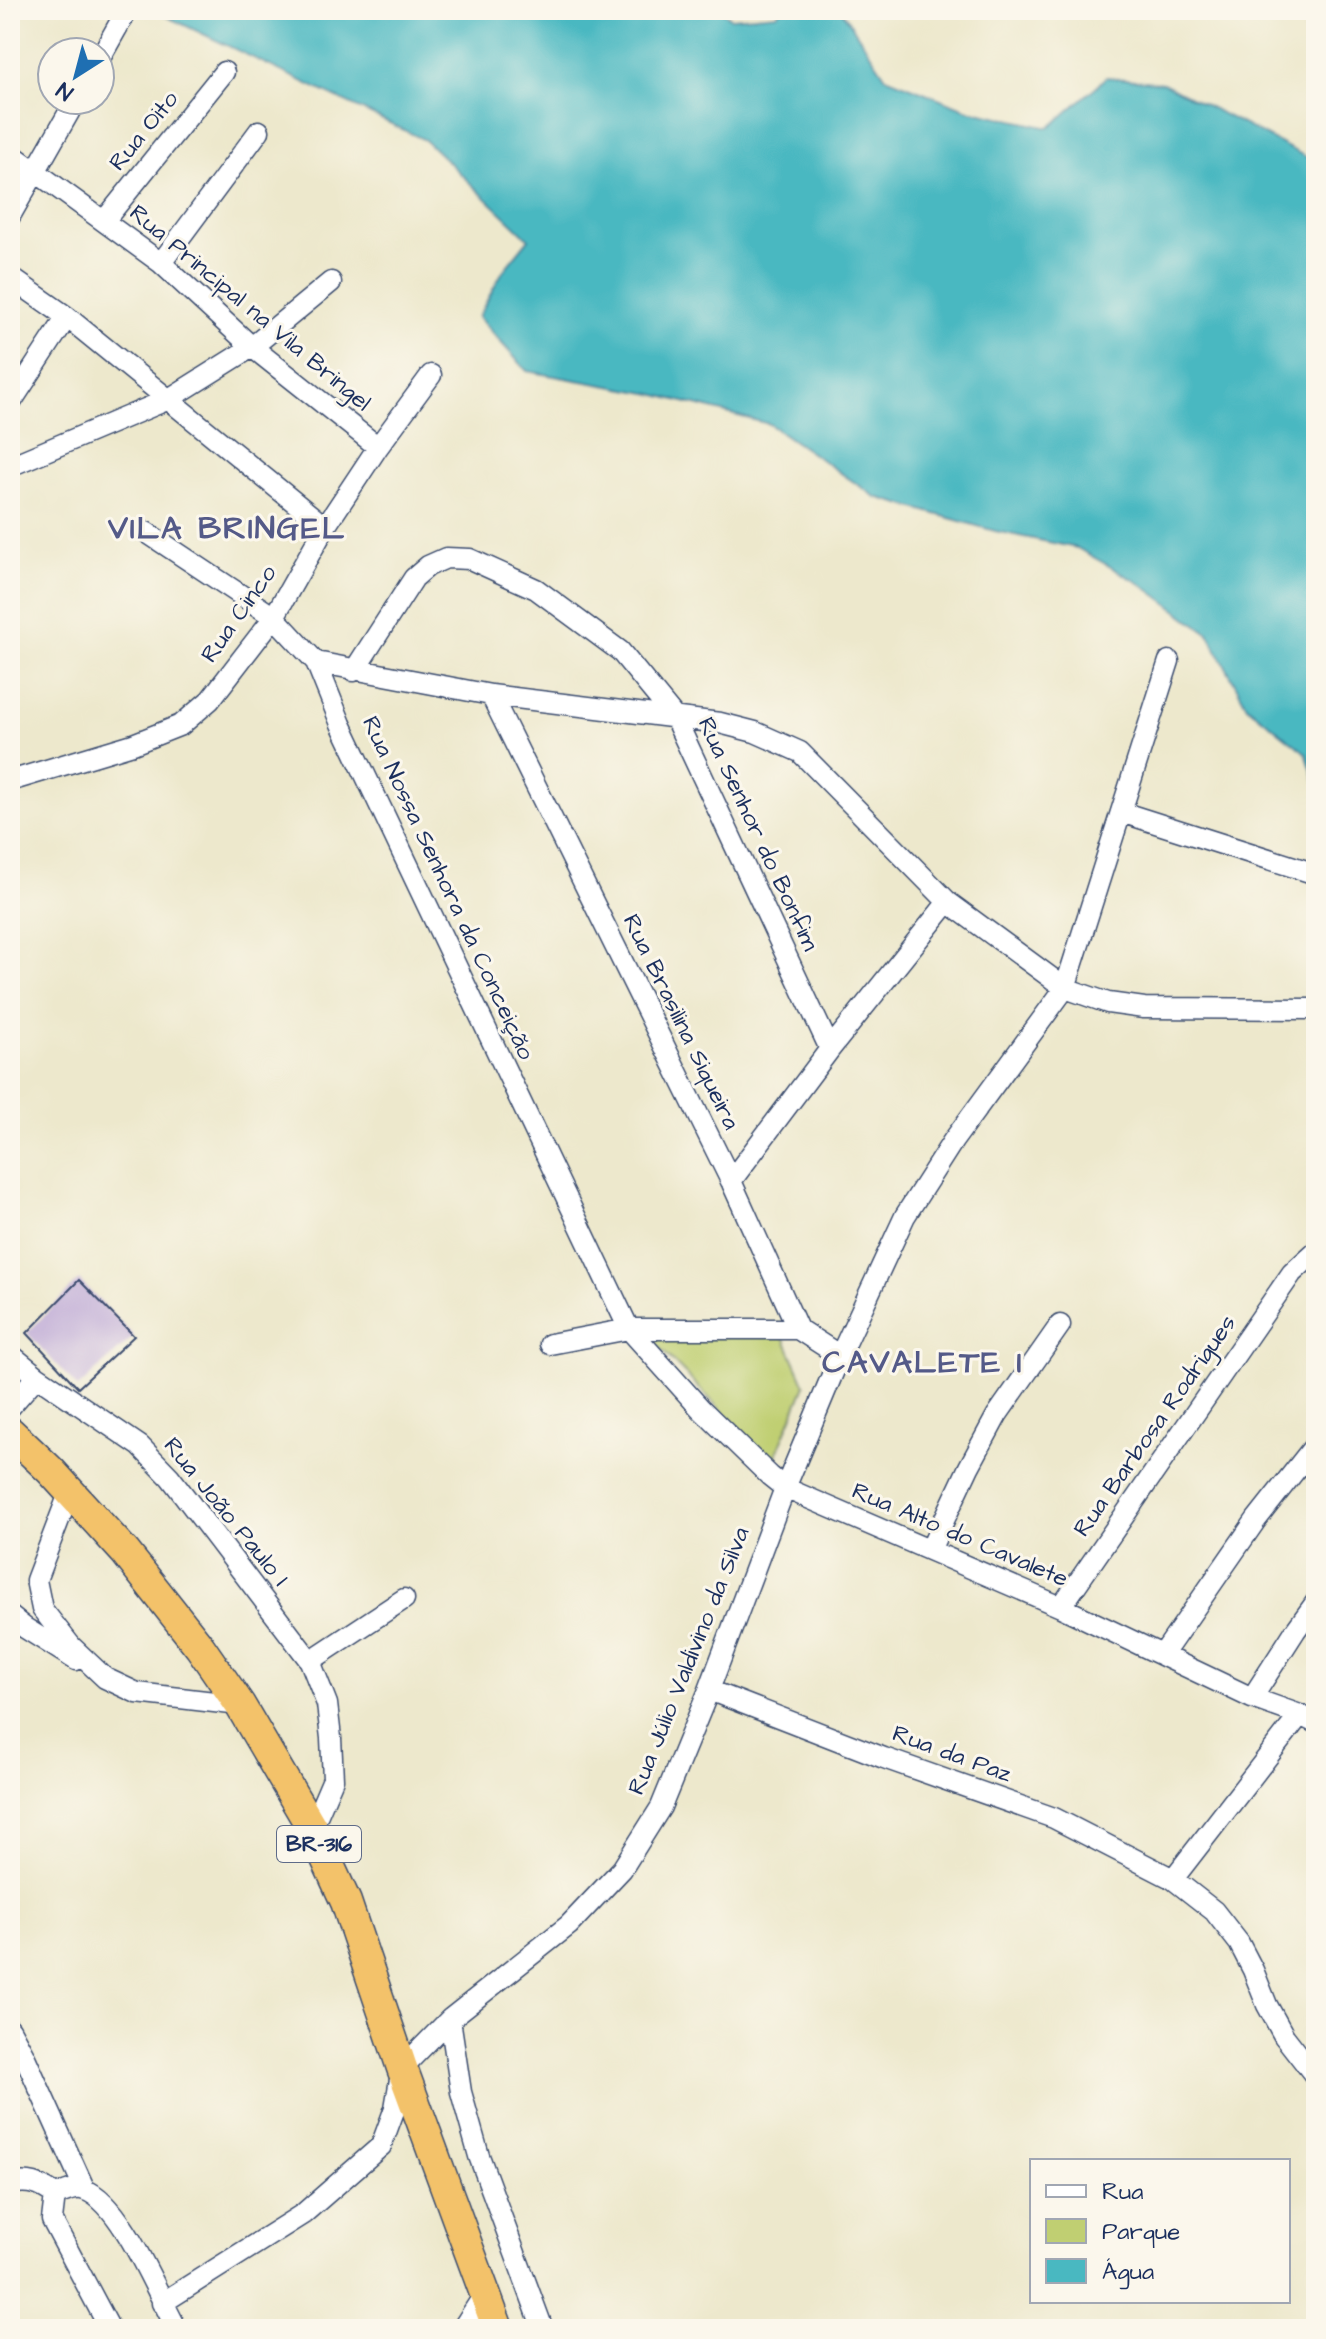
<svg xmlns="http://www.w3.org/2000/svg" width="1326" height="2339" font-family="'Architects Daughter',sans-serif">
  <rect width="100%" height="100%" fill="#fbf7ec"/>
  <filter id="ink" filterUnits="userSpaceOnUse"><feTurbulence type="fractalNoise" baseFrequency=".0125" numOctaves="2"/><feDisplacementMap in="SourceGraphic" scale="16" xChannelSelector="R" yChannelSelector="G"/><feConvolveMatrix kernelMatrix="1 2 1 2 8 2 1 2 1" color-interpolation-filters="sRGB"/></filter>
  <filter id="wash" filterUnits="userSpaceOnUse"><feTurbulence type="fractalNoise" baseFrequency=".006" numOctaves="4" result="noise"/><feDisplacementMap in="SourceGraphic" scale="32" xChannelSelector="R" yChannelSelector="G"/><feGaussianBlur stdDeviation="1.8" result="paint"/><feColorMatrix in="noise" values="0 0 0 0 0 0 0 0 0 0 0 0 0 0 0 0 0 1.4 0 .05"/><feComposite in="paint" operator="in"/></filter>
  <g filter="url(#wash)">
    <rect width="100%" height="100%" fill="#ede8cc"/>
    <path fill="#c0cf72" stroke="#6e7f68" stroke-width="2" d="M647,1335L784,1337L805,1385L773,1463Z"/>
    <path fill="#49b8c1" stroke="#327490" stroke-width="2" d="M153,10H720L731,18L777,14L780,10H841L886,77L968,110L1049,128L1107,77L1163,83L1316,162V783L1306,753L1247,706L1208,633L1141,584L1077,548L995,531L876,497L769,424L653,394L527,371L478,317L503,271L529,239L425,140Z"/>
    <g id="blocks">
      <path fill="#bda9d6" d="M79,1280L134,1336L78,1388L27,1333Z"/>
    </g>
  </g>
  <g filter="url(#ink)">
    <use href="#blocks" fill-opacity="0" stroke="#3a4b6e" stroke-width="2"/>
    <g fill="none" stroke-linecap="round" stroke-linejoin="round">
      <defs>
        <path id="minor" d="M100,58L127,10
          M10,153L161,263L252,347L378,447
          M10,216L76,100
          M104,221L224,72
          M161,263L259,131
          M10,277L67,317L325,527
          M10,404L67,317
          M10,466L169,399L252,347L331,282
          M146,532L274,617L316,662L341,724L629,1329L700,1408L770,1476L785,1488L1061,1607L1252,1698L1300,1715L1316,1723
          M316,662L491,695L720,723L755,732L800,752L948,902L1065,988L1108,1003L1144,1008L1316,1009
          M354,671L414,578L428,566L446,558L470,559L536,589L620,651L675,718L830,1049
          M491,695L731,1181L798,1329L840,1356
          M10,781L133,744L181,725L210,700L274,617L325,527L378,447L431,375
          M1121,812L1316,874
          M731,1181L830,1049L948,902
          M550,1344L629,1329H798
          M10,1354L37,1376L140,1446L170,1477L310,1661
          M10,1407L37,1376
          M70,1491L36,1580L42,1609L71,1646L105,1678L137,1693L240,1705
          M930,1550L969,1467L997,1415L1060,1325
          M1061,1607L1292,1273L1316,1251
          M10,1616L25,1628L76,1660
          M1163,1654L1256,1520L1316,1444
          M709,1690L884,1758L1054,1818L1173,1879L1214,1911L1239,1943L1253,1970L1267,2005L1284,2036L1316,2077
          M1252,1698L1295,1631L1316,1602
          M312,1828L333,1779L331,1738L327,1704L310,1661L404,1599
          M1173,1879L1300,1715
          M450,2019L461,2092L479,2156L543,2329
          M10,2029L24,2055L85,2190
          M10,2184C29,2180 40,2184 55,2195
          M162,2303L303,2214L381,2146L395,2108L402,2068L450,2019L569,1925L622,1869L661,1807L709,1690L785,1488L840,1356L905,1216L953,1141L1065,988L1169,661
          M110,2329L52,2220L55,2195C64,2193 76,2186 85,2190C122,2203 157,2294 177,2329
          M462,2329L486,2292"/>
        <path id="highway" d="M10,1432L51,1471L125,1552L200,1647L240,1705L312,1828L346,1902L402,2068L498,2329"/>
      </defs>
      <use href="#minor" stroke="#3a4b6e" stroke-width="23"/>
      <use href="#highway" stroke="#3a4b6e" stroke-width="33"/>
      <use href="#minor" stroke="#fff" stroke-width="20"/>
      <use href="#highway" stroke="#f3c26a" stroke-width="30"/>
    </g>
  </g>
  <g text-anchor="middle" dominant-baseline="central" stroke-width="6" stroke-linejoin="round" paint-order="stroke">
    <rect fill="#fbf7ec" stroke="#5e6b89" stroke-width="2" x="277" y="1826" width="84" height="36" rx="6"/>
    <g font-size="22" font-weight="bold" fill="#1b2f5e">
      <text x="319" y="1844">BR-316</text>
    </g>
    <g font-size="24" fill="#1b2f5e" stroke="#fbf7ec">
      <text transform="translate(144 131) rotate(-51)">Rua Oito</text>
      <text transform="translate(250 308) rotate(40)">Rua Principal na Vila Bringel</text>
      <text transform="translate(239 614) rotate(-55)">Rua Cinco</text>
      <text transform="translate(758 834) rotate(65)">Rua Senhor do Bonfim</text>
      <text transform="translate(448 888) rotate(65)">Rua Nossa Senhora da Conceição</text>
      <text transform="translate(681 1022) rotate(64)">Rua Brasilina Siqueira</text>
      <text transform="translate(1155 1426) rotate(-55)">Rua Barbosa Rodrigues</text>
      <text transform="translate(226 1512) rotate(51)">Rua João Paulo I</text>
      <text transform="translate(960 1535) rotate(23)">Rua Alto do Cavalete</text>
      <text transform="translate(689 1661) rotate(-68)">Rua Júlio Valdivino da Silva</text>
      <text transform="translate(952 1754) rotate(20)">Rua da Paz</text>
    </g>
    <g font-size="32" font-weight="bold" letter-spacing="2" fill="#545a88" stroke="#fbf7ec">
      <text x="227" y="528">VILA BRINGEL</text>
      <text x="923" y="1362">CAVALETE I</text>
    </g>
  </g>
  <rect width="1326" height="2339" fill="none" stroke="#fbf7ec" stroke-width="40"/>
  <rect x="1030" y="2159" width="260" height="144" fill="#fbf7ec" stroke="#a1a7b3" stroke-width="2"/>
  <rect x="1046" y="2185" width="40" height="12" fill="#ffffff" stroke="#a1a7b3" stroke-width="2"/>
  <text x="1102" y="2199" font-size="24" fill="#1b2f5e">Rua</text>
  <rect x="1046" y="2219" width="40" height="24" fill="#c0cf72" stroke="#a1a7b3" stroke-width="2"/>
  <text x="1102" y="2239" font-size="24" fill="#1b2f5e">Parque</text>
  <rect x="1046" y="2259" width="40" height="24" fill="#49b8c1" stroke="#a1a7b3" stroke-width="2"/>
  <text x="1102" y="2279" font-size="24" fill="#1b2f5e">Água</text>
  <g transform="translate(76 76) rotate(216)"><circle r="38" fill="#fbf7ec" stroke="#a1a7b3" stroke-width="2"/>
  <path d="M0-6L14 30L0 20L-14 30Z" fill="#1f6fb2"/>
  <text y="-12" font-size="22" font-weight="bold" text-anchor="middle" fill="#1b2f5e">N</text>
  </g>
</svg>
